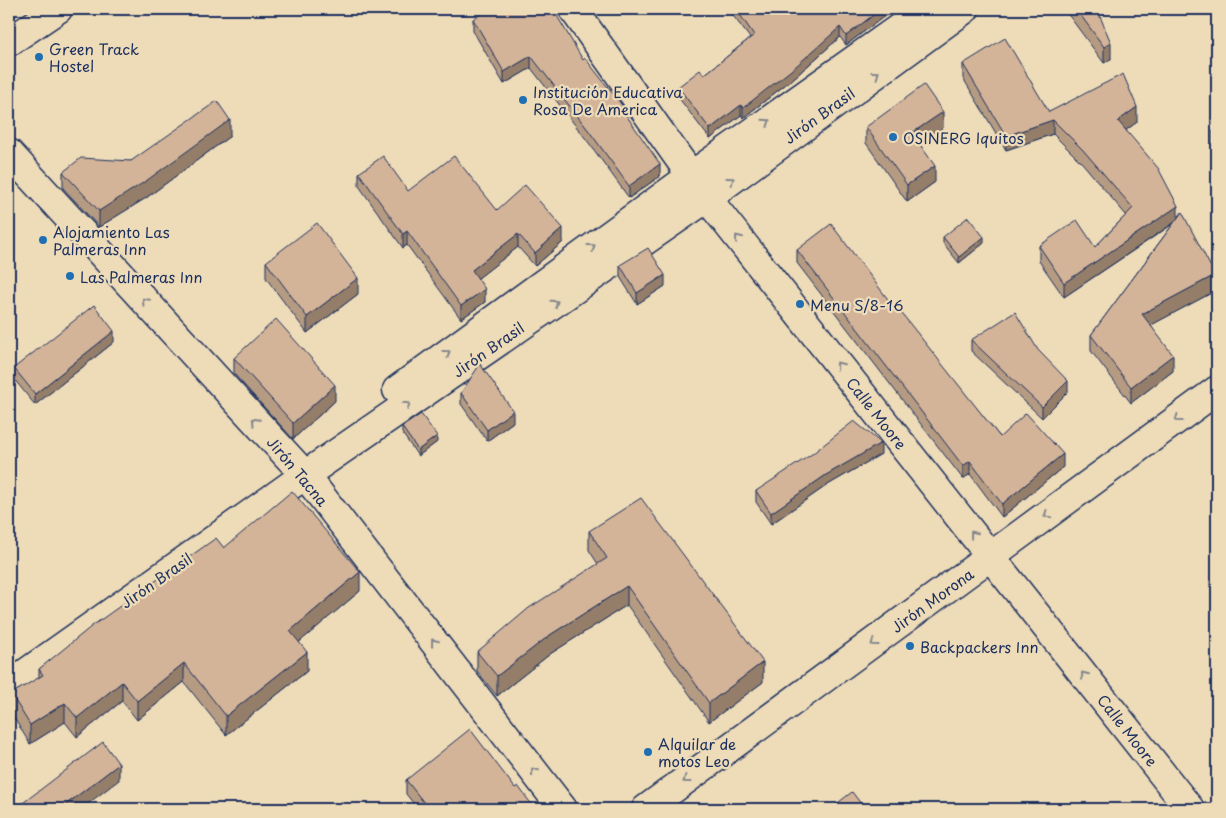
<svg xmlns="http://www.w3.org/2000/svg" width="1226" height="818" font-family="'Playpen Sans',sans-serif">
  <rect width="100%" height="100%" fill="#eedcb9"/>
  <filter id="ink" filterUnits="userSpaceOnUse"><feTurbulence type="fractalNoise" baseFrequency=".02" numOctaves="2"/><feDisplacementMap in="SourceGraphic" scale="10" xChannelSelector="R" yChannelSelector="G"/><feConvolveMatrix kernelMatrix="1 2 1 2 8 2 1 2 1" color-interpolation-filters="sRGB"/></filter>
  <g filter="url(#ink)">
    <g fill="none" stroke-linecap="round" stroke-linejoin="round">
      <defs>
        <path id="minor" d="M573,9L707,198L1190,809
          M9,42L58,9
          M9,153L305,475L563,809
          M397,390L692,175L926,9
          M9,685L305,475L707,198L965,9
          M646,809L1217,390"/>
      </defs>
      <use href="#minor" stroke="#1b2f5e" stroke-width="31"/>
      <use href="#minor" stroke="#eedcb9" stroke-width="28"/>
    </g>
    <path fill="#b69b83" stroke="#1b2f5e" d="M728,9H894L846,45L840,37L795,77L743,118L741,115L710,139L678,97V87L704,75L750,38Z
      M1064,9H1097L1111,59L1104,63Z
      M473,19L583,60L628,118L660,176L629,198L589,143L531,68L504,84L473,31Z
      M963,64L1049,112L1137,122L1126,130L1178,217L1215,291L1151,325L1173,371L1131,403L1091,351V335L1173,224L1064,297L1039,261V246L1095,247L1126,215L1083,164L1053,134L1006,150L963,78Z
      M866,127L943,128L920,144L935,182L907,202L866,143Z
      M1217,129V151L1213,145V131Z
      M230,136L146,198L99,227L63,188V172L131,161Z
      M359,173L408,191L497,210L563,242L535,266L518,247L478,278L485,302L461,319L407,245L403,248L359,186Z
      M943,237L984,243L959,263L943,243Z
      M797,250L893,306L1000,437L1063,467L1002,517L970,474L963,479L797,263Z
      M266,262L358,294L307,333L266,278Z
      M620,265L665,286L637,304L620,277Z
      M971,340L1038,350L1068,392L1042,418L971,351Z
      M114,342L35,405L14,379V368Z
      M234,358L335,401L293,439L234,374Z
      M461,393L513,422L487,441L461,404Z
      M402,427L437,442L418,456L402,433Z
      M881,454L826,486L771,524L756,502V491Z
      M589,531L763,682L709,722L627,605L550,654L497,696L477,671V652L598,564L589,550Z
      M224,548L360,591L299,642L307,671L226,735L184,682L137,720L122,701L77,737L65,722L30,744L11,713V694L39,678V669Z
      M406,780L515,788L535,809H418L406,794Z"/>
    <path fill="#947e6a" stroke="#1b2f5e" d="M881,9H894L846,45V36Z
      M840,27V37L795,77L743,118V108Z
      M1111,43V59L1104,63V47Z
      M531,56V68L504,84V72Z
      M741,105V115L710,139V129Z
      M1137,107V122L1118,136V121Z
      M943,112V128L912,150V133Z
      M230,120V136L146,198L99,227V211Z
      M1053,120V134L1006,150V136Z
      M660,164V176L629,198V186Z
      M935,166V182L907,202V185Z
      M1178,206V220L1064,297V283Z
      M563,228V242L535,266V253Z
      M407,231V245L403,248V234Z
      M518,234V247L472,283V270Z
      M984,237V243L959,263V257Z
      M665,275V286L637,304V293Z
      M1215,275V291L1142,330V314Z
      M358,278V294L307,333V317Z
      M485,289V302L461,319V306Z
      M114,331V342L35,405V394Z
      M1173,355V371L1131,403V387Z
      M1068,381V392L1042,418V407Z
      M335,385V401L293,439V423Z
      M513,411V422L487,441V430Z
      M437,436V442L418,456V450Z
      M881,443V454L826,486L771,524V513L826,475Z
      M1063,454V467L1002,517V504Z
      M970,461V474L963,479V466Z
      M360,572V591L290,650V631Z
      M627,586V605L550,654L497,696V676L550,635Z
      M307,652V671L226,735V716Z
      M763,662V682L709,722V703Z
      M184,663V682L137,720V701Z
      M122,682V701L77,737V718Z
      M65,703V722L30,744V725Z
      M119,764V780L81,809H60Z"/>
    <path fill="#d4b498" stroke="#1b2f5e" d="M489,9H553L583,60L585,58L628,113L626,115L660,164L629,186L589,131L531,56L504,72L473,19Z
      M736,9H881L846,36L840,27L795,67L743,108L741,105L710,129L678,87L700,70L704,75L754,35Z
      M1076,9H1097L1111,43L1104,47Z
      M1005,38L1049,112L1123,74L1137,107L1118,121L1158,168L1178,206L1064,283L1039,246L1077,220L1095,247L1133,208L1083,150L1053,120L1006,136L963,64Z
      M924,85L943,112L912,133L935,166L907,185L866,127Z
      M217,101L230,120L146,181L99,211L63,172L81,158L131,161Z
      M1217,129V137L1213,131Z
      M383,156L408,191L454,156L497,210L525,185L563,228L535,253L518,234L472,270L485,289L461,306L407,231L403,234L359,173Z
      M1182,212L1215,275L1142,314L1173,355L1131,387L1091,335Z
      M968,217L984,237L959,257L943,237Z
      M317,223L358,278L307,317L266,262Z
      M831,224L893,306L895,305L1000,437L1026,413L1063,454L1002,504L970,461L963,466L797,250Z
      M648,248L665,275L637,293L620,265Z
      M94,305L114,331L35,394L14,368Z
      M1015,312L1038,350L1068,381L1042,407L971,340Z
      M276,319L335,385L293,423L234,358Z
      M480,364L513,411L487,430L461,393Z
      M421,414L437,436L418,450L402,427Z
      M854,421L881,443L826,475L771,513L756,491L812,454Z
      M292,491L360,572L290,631L307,652L226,716L184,663L137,701L122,682L77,718L65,703L30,725L11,694L43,675L39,669L92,626L216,538L224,548Z
      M641,498L763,662L709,703L627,586L550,635L497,676L477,652L529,608L607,558L589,531Z
      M470,729L515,788L518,786L535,809H435L434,808L433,809H429L406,780Z
      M103,742L119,764L60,809H15Z
      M852,792L865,809H830Z"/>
    <defs><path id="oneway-chevron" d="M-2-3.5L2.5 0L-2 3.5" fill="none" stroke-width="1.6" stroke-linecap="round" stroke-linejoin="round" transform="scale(1.25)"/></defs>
    <g stroke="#84868c">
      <use href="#oneway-chevron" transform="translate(876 74) rotate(-36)"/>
      <use href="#oneway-chevron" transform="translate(767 122) rotate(-35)"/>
      <use href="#oneway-chevron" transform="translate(731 180) rotate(-36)"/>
      <use href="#oneway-chevron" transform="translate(738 238) rotate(-128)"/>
      <use href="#oneway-chevron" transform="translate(592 247) rotate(-36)"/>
      <use href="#oneway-chevron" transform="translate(145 301) rotate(-133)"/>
      <use href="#oneway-chevron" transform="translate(555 303) rotate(-35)"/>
      <use href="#oneway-chevron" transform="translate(447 353) rotate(-36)"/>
      <use href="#oneway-chevron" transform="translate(839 365) rotate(-128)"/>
      <use href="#oneway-chevron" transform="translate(407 405) rotate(-35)"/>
      <use href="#oneway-chevron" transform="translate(1178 419) rotate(144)"/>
      <use href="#oneway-chevron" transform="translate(255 421) rotate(-133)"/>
      <use href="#oneway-chevron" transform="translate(1047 515) rotate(144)"/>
      <use href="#oneway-chevron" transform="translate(973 534) rotate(-128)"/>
      <use href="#oneway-chevron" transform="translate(434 642) rotate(-128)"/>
      <use href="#oneway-chevron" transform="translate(874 643) rotate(144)"/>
      <use href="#oneway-chevron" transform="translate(1084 675) rotate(-128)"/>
      <use href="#oneway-chevron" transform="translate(534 771) rotate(-128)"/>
      <use href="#oneway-chevron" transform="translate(686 780) rotate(144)"/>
    </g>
  </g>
  <g fill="#1f6fb2" stroke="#eedcb9" stroke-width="2">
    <circle cx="39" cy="57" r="5"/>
    <circle cx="523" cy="100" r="5"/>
    <circle cx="893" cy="137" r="5"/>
    <circle cx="43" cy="240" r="5"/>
    <circle cx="70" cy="276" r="5"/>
    <circle cx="800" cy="304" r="5"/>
    <circle cx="910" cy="646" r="5"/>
    <circle cx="648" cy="752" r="5"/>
  </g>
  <g text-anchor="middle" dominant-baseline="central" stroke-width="4.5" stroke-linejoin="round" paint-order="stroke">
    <g font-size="15" fill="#1b2f5e" stroke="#eedcb9" text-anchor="start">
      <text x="49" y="48">Green Track<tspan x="49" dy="17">Hostel</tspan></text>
      <text x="533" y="91">Institución Educativa<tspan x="533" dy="17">Rosa De America</tspan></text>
      <text x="903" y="137">OSINERG Iquitos</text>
      <text x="53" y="231">Alojamiento Las<tspan x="53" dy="17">Palmeras Inn</tspan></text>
      <text x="80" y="276">Las Palmeras Inn</text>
      <text x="810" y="304">Menu S/8-16</text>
      <text x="920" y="646">Backpackers Inn</text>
      <text x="658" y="743">Alquilar de<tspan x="658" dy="17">motos Leo</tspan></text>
    </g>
    <g font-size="15" fill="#1b2f5e" stroke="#eedcb9">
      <text transform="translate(819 115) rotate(-36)">Jirón Brasil</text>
      <text transform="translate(488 349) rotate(-35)">Jirón Brasil</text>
      <text transform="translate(877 413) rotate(52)">Calle Moore</text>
      <text transform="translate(298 471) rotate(50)">Jirón Tacna</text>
      <text transform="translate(156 580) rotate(-35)">Jirón Brasil</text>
      <text transform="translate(932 600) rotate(-36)">Jirón Morona</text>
      <text transform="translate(1128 730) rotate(52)">Calle Moore</text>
    </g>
  </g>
  <rect width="1226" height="818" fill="none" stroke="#eedcb9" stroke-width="30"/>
  <rect x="15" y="15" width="1196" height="788" fill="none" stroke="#1b2f5e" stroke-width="2" filter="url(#ink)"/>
</svg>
